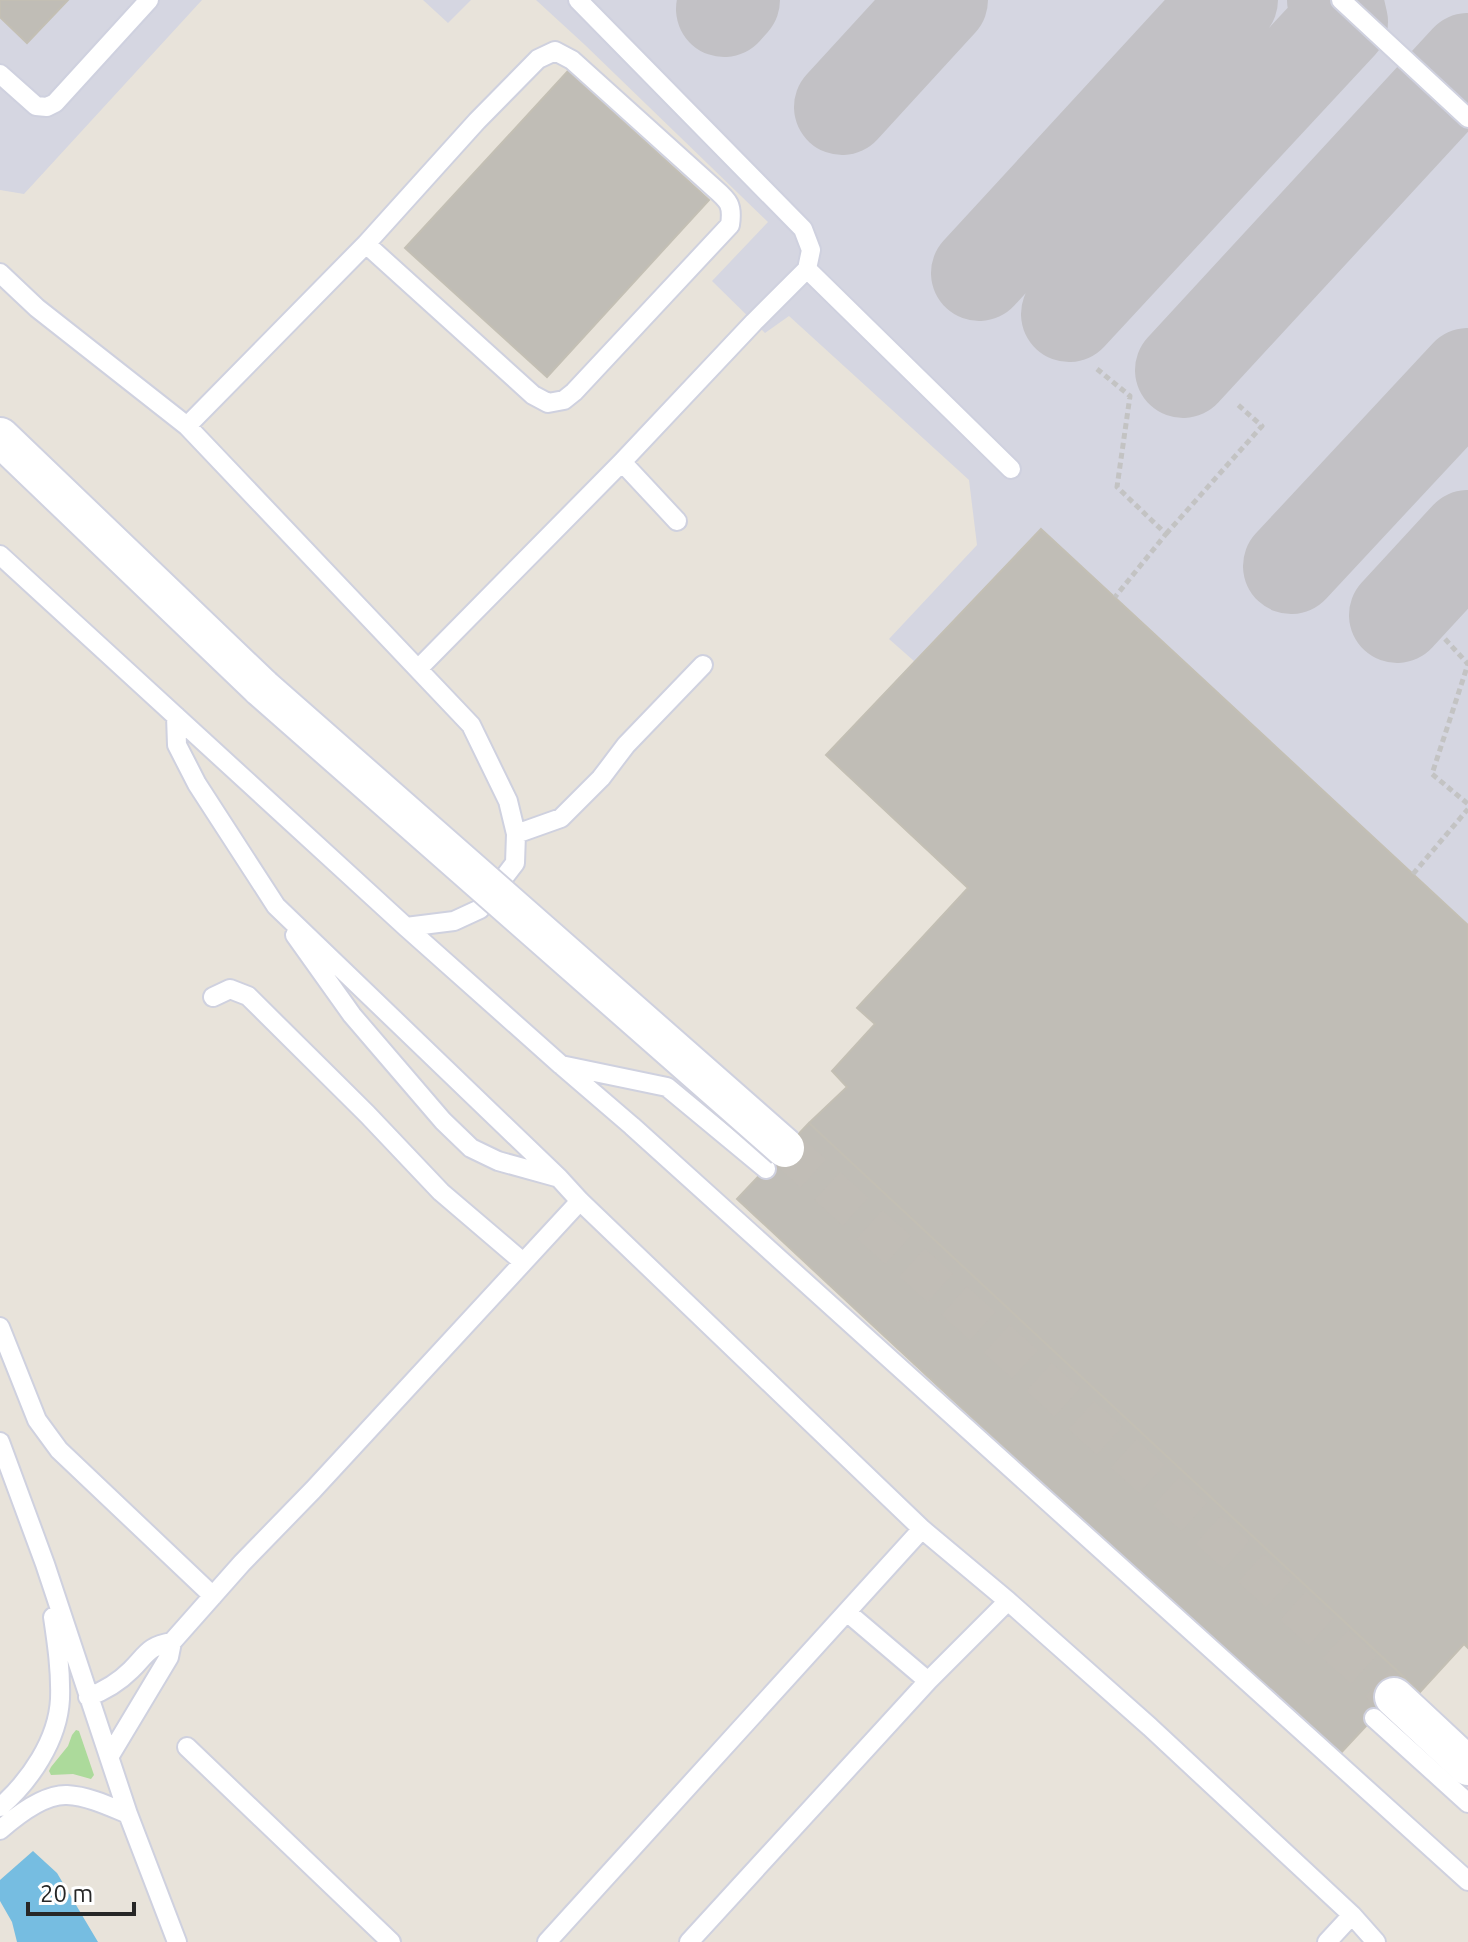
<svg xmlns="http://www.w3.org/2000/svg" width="1468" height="1942" font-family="Ubuntu,sans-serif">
  <rect width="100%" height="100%" fill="#e8e3da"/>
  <path fill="#d5d6e1" d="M0,0H202L24,194L0,190Z
    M423,0H471L448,23Z
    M536,0H1468V1648L1464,1644L1420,1692L1407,1682L1337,1757L737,1199L809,1123L847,1087L832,1071L875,1024L857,1008L967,888L826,755L914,661L889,639L977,545L969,480L789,316L765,333L712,281L768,222L585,45Z"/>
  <path fill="#acda9b" d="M76,1730L79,1731L94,1775L91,1779L73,1774L51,1775L49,1771L51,1767L68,1746L72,1735Z"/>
  <path fill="#76bde1" d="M33,1851L57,1873L98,1942H17L12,1922L0,1901V1880Z"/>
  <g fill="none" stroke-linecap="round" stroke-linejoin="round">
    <path stroke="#c2c1c5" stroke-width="96" d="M724,9L732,0
      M842,107L940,0
      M979,273L1230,0
      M1069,314L1340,22L1335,0
      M1183,370L1468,61
      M1291,566L1468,376
      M1397,615L1468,538"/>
  </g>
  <path fill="#c0bdb6" stroke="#c3bfb4" stroke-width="2" d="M0,0H68L27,43L0,17Z
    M568,71L709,200L547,377L405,248Z
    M1041,529L1468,925V1648L1464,1644L1420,1692L809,1123L847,1087L832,1071L875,1024L857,1008L968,888L826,755Z
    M809,1123L1408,1681L1337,1757L737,1199Z"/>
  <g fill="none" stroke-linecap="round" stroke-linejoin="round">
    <path stroke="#c1bdb6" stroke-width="38" stroke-dasharray="38 19" stroke-linecap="butt" d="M785,1148L1394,1697"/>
    <defs>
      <path id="lane" d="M578,0L803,229L811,250L807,269
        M1341,0L1468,118
        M0,74L36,106L47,107L55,103L149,0
        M0,273L37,308L187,426L471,725L508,801L516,834L515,863L480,909L454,921L406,927
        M187,426L366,244L477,121L538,59L555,51L572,60L714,188C729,201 733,205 730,225L574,392L564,400L548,403L533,395L366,244
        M622,462L677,521
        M0,555L406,927L561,1065L667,1087L766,1169
        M419,668L622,462L754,322L807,269L1011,469
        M176,716L177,745L197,784L276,906L559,1178L580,1201L922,1529L1008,1601L1150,1727L1352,1915L1376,1942
        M516,834L561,818L601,778L626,745L703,665
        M295,935L352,1015L443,1121L471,1148L498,1161L556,1177
        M213,997L230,989L248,996L367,1114L441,1192L523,1262
        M561,1065L632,1126L1468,1881
        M0,1327L37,1420L59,1450L213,1596
        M0,1442L45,1564L128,1814L177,1942
        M848,1613L928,1681
        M88,1697C104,1691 119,1682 131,1670C147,1654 148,1646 172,1642
        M1374,1718L1468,1803
        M187,1747L391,1942
        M109,1757L169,1657L172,1642L242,1563L313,1490L580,1201
        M0,1807C30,1781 58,1740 60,1699C61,1671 57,1644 53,1617
        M0,1830C16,1816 44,1794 67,1795C88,1796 109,1806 128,1814
        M547,1942L922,1529
        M689,1942L928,1681L1008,1601
        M1327,1942L1352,1915"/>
      <path id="street" d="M0,437L262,688
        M1394,1697L1468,1766"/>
    </defs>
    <use href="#lane" stroke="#cfd1df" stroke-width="22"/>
    <use href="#street" stroke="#cfd1df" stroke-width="42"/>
    <path stroke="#c3c3c3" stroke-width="5" stroke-dasharray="6 4" stroke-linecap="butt" d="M1097,369L1130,396L1117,487L1166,534L1115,597
      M1166,534L1262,426L1237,404
      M1445,639L1468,664L1432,774L1468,804
      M1413,874L1468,809"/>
    <use href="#lane" stroke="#fff" stroke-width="18"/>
    <use href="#street" stroke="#fff" stroke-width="38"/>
    <defs>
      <path id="street-bridge" d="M262,688L785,1148"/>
    </defs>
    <use href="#street-bridge" stroke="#cfd1df" stroke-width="42" stroke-linecap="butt"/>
    <use href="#street-bridge" stroke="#fff" stroke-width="38"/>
  </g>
  <path d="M28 1902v12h106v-12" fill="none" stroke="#272727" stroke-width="4"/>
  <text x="40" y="1902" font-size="24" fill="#272727" stroke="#ffffff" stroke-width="6" paint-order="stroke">20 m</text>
</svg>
